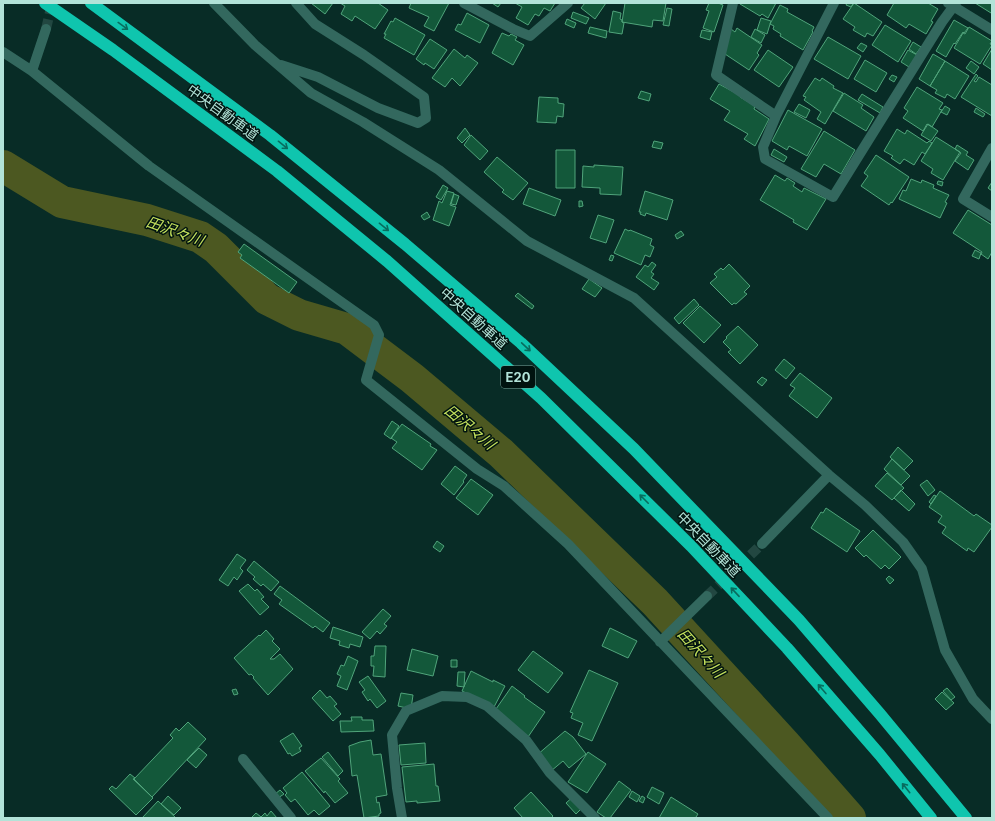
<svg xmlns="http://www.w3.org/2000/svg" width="995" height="821" font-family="Inter,'Noto Sans JP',sans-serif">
  <rect width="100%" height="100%" fill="#082c26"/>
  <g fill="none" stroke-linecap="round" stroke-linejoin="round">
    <path stroke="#4c5821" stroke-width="32" d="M3,166L62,202L147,220L200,237L216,248L267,299L299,315L347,329L412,378L501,453L655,602L785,744L850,818"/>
  </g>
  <path fill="#13583a" stroke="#50a47b" d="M311,3H333L325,14Z
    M340,3H378L388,10L375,29L355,16L352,21L341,14L345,6Z
    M411,3H449L434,31L424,26L429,17L409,8Z
    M492,3H501L498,7Z
    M515,3H555L550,11L544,8L539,16L535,14L528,25L516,18L522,7Z
    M585,3H606L595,19L581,8Z
    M625,3H666L663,21L653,20L652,27L622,22Z
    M709,3H718L723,5L714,32L703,28L709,11L706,10Z
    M741,3H776L768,18L762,14L760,16L740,4Z
    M847,3H851L853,4L851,7L846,5Z
    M854,3L882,22L873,36L867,33L865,37L853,30L855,27L843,19Z
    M894,3H928L938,9L931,21L933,22L926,34L909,24L906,28L887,15Z
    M975,3H992V11L991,13Z
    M780,5L788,9L787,12L814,27L812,31L813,32L803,50L780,36L781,34L773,29L774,26L770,24Z
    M667,8L672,9L669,26L663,25Z
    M613,11L621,13L620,19L622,20V22L624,23L622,34L609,32Z
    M573,12L589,18L586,24L571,18Z
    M467,13L489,25L480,43L455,30L458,24L461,25Z
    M395,18L425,35L414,55L384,38L386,34H384L391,21L393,22Z
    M761,18L771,21L767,34L757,30Z
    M567,19L576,23L574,28L565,24Z
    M954,20L968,28L964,33L963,32L955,44L954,43L946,57L936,51Z
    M885,25L911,41L898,62L872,45Z
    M590,27L607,31L606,38L588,33Z
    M969,27L992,41L990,44L992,45L980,64L954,48L963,33L965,34Z
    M737,28L762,45L757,53L759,55L749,70L722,52L731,29L735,32Z
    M755,29L765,35L761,43L751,37Z
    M702,30L712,32L710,40L700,37Z
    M502,33L509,36L511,34L517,37L515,40L524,45L513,65L492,53Z
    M828,37L861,56L848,79L814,59Z
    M430,39L447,50L434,69L425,63L424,65L416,59Z
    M913,42L921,47L916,54L909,49Z
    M861,43L867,46L863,52L857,48Z
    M454,49L465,58L467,55L478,63L460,86L452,78L445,87L432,78Z
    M992,49V70L983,64Z
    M768,50L793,67L779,87L754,70Z
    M908,50L917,55L909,67L901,62Z
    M933,54L945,61L930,86L919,79Z
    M865,60L887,73L876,92L854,79Z
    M945,61L969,76L955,99L947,94L945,98L935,93L937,90L930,86Z
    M971,61L979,67L974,74L966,68Z
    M976,74L978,76L974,81L976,82L979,77L992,85V116L961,97Z
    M892,75L897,77L894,82L889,79Z
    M815,78L820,81L822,78L834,86L833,88L843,93L825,124L817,119L821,112L804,100L806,97L803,96Z
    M719,84L741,96L740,97L755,106L754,109L769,119L755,146L744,139L748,134L724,120L730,111L710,99Z
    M917,87L943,103L939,109L942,110L932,127L927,124L923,131L903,118L908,111L904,108Z
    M641,91L651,94L649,101L638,98Z
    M844,93L863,105L861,108L874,117L866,131L833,111Z
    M862,94L883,107L880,113L858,100Z
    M539,97L558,98V103L564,104L563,117L557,116L556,123L537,122Z
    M799,104L810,110L806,118L794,112Z
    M945,106L950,109L947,115L941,112Z
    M976,108L985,114L983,117L974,112Z
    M788,110L822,129L807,156L789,146L787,150L772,141Z
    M928,124L938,131L931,141L921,135Z
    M465,128L470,135L462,143L457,138Z
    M897,129L905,134L907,130L927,143L929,141L932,143L925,154L922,152L914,165L904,159L900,164L891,158L893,156L884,151Z
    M824,131L855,150L841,174L824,164L816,177L801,169Z
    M471,135L488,151L480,160L464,145Z
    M936,137L960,152L943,180L931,173L933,169L921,161Z
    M654,141L663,143L661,149L652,147Z
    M957,145L968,152L966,155L974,160L968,170L955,161L961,153L955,149Z
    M774,149L787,157L784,162L771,155Z
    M556,150H575V188H556Z
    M876,155L909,177L892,203L891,202L889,205L861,186L868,176L864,173Z
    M497,157L528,183L513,200L502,192L504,190L484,172Z
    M594,165L623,167L621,195L600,194V188L582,187L583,166L594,167Z
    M775,175L785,181L787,178L795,183L793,186L802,192L804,188L826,199L807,230L793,222L794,220L760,200Z
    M911,179L921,183L922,180L934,185L933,188L949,195L945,202L947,203L940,218L899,199L903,190L906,191Z
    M938,181L943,182L942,186L937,184Z
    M992,182V191L988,188Z
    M443,185L448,188L441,200L436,197Z
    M529,188L561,200L555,216L523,204Z
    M447,191L454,193L450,205L456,207L449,226L433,220L439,201L442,203Z
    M645,191L673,200L667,220L646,213L645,216L640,214L641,212H639Z
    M454,194L459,196L456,205L451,204Z
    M579,201H582L583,206L579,207Z
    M968,210L992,225V252L988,259L981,254L982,252L953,233Z
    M427,212L430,217L424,220L421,216Z
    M598,215L614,220L606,243L590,238Z
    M625,229L629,231L630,230L652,239L650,245L654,247L650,257L645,255L641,265L614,253Z
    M681,231L684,235L677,239L675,235Z
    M244,244L297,282L289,293L240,258L242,255L238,252Z
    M975,250L981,253L979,259L972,256Z
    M611,255L614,256L612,261L609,260Z
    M652,262L656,265L651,272L654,274L651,278L659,283L654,290L636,277L645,265L648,267Z
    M729,264L750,286L744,292L747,294L736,304L734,303L732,305L710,283L717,277L714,274L721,268L723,270Z
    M589,279L602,288L595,297L582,289Z
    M518,293L534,306L532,309L515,296Z
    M694,299L699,305L679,324L674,318Z
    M700,306L721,325L704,343L683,323Z
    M738,326L758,345L740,364L728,352L731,350L723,342L727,338L726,337Z
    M784,359L795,368L786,379L775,370Z
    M800,373L832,398L817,418L789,396L795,388L790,385Z
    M762,377L767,380L762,386L757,382Z
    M392,421L399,426L391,439L384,434Z
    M402,424L431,444L430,446L437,450L422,470L392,448L397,442L391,438Z
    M898,447L913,461L904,470L890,457Z
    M892,459L910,476L901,485L884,469Z
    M455,466L467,475L463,481L464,482L454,495L441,484Z
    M887,473L904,488L892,500L875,486Z
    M471,479L493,495L478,515L456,498Z
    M927,480L935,490L928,496L920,485Z
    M901,490L915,504L909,511L894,498Z
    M940,491L974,516L976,514L992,525V527L974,552L968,548L967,551L942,533L946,527L938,522L942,516L929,507Z
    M934,495L936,496L931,504L929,502Z
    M826,508L860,531L847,552L811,528L821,512L823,513Z
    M873,530L901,557L889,569L885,565L881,569L866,555L864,557L855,548Z
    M437,541L444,546L440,552L433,547Z
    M237,554L246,560L240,568L243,571L237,580L234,577L228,586L219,580Z
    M254,561L279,582L271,591L263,584L261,586L253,579L255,577L247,570Z
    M889,576L894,580L890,584L886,579Z
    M248,584L255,591L257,589L264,597L261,599L269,607L260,615L239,591Z
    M280,586L330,623L323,632L315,626L313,628L279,604L282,600L274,594Z
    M383,609L391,616L384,624L387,626L380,634L377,631L370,639L362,632Z
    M333,627L363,637L360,647L350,644L349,648L339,645L340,641L330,638Z
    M610,628L637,641L628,658L602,646Z
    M266,630L274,639L272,641L280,649L270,659H274L280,654L293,669L268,695L253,678L254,677L251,674L249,675L234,658L259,635L260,636Z
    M375,646H386L385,677L373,676L374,666H371V656H374Z
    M412,649L438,656L433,676L407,670Z
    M533,651L563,673L548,693L518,670Z
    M348,656L358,661L347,690L337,686L341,676L337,674L341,665L344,666Z
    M451,660H457V667H451Z
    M589,670L618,683L592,741L578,735L583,723L571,718L573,713L570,712Z
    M471,671L493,682V680L505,686L494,707L462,691Z
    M458,672H465L464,687L457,686Z
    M368,676L386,701L377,708L370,699L368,701L362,692L365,690L359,682Z
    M512,686L525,696L524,697L545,712L528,737L496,709Z
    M947,688L955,697L951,700L943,691Z
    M236,689L238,694L234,695L232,690Z
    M320,690L327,698L330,696L337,704L334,706L341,714L333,721L312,698Z
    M942,692L954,703L946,710L935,699Z
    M401,693L413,695L411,709L398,706Z
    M351,717H362V720H373L374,731L341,732L340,721H352Z
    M188,722L206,739L152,797L134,779L173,738L170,735L176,728L179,731Z
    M565,731L573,737L586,754L569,768L563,761L551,771L537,755Z
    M293,733L302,746L299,748L301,751L292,756L290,753L288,754L280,741Z
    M371,740L373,755L381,754L387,795L376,797L377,803L379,802L381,813L379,814V816L364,818L357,775L352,776L349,746L360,742Z
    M425,743L426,763L401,765L399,745Z
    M199,748L207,755L196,768L187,760Z
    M328,752L343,771L338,776L322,757Z
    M588,752L606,764L587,793L568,782Z
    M321,758L340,779L338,781L348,793L335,803L325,791L324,793L305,771Z
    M434,764L436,786H438L440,801L417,803V801L406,802L402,767Z
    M302,772L330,806L319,815L314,810L308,815L295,799L291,802L285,795L287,793L283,788Z
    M130,774L135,778L133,779L153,798L136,815L109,789L112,786L116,789Z
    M619,781L631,790L610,818H606L597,812Z
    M652,787L664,793L659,804L647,797Z
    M280,790L284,794L278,798L275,794Z
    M632,791L640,796L637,802L629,797Z
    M531,792L553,816L551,818H523L514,808Z
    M575,795L585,805L576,814L566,803Z
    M168,796L181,808L174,815L161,804Z
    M642,796L645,798L643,803L639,801Z
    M671,797L698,814L696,817L698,818H659Z
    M158,801L176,818H142Z
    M271,811L277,818H251L256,813L261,817L265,813L267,816Z"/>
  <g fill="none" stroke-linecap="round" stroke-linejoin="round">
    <path stroke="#224741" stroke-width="10" stroke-dasharray="10 5" stroke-linecap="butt" d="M46,29L52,3
      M707,596L762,544"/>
    <path stroke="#33685e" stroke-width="10" d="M214,3L255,45L311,93L363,122L439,170L527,241L634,298L829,475L865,505L903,542L922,569L945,650L973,699L992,719
      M464,3L513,29L530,36L568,3
      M733,3L716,75L776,116
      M834,3L776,116L763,147L765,159L833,197L942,22L956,3
      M948,3L992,30
      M3,52L32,71L149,166L374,325L379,335L366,380L477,469L504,486L568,544L828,818
      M281,65L318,77L378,108L418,123L426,118L424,97L364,55L315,24L296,3
      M32,71L46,29
      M992,148L963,199L992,217
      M762,544L829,475
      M660,642L707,596
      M243,759L291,818
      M402,818L397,788L392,735L406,711L442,696L467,697L487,706L526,740L550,773L595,818"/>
    <path stroke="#0fc5ae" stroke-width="12" d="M45,3L113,50L277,171L387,261L541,398L691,546L787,648L880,755L931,818
      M91,3L270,135L405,244L521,343L634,449L799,620L880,714L966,818"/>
  </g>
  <defs><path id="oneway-shaft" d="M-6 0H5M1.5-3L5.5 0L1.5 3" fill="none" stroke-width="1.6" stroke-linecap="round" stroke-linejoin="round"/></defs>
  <g stroke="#086c5e">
    <use href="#oneway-shaft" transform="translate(123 26) rotate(36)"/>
    <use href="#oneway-shaft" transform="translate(283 145) rotate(39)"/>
    <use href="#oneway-shaft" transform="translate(384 227) rotate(39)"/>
    <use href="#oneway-shaft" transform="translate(526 347) rotate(43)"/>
    <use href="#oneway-shaft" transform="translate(644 499) rotate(-135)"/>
    <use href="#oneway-shaft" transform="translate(735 592) rotate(-133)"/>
    <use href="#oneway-shaft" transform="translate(822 689) rotate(-131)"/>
    <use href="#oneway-shaft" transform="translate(906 788) rotate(-129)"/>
  </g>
  <g text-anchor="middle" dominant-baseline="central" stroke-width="3" stroke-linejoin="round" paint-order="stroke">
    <rect fill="#00130f" stroke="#7da59c" stroke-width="1" x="501" y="366" width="34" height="22" rx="3"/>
    <g font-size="13" font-weight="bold" fill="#b2e3d8">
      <text x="518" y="377">E20</text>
    </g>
    <g font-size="14" fill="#b2e3d8" stroke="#00130f">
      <text transform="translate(223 112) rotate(36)">中央自動車道</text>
      <text transform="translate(474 318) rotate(42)">中央自動車道</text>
      <text transform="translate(709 544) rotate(46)">中央自動車道</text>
    </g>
    <g font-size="15" font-style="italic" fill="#c5e25d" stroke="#00130f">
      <text transform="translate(175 231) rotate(20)">田沢々川</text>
      <text transform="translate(470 427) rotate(40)">田沢々川</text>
      <text transform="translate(701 653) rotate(48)">田沢々川</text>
    </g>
  </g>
  <rect width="995" height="821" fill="none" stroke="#b2e3d8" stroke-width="8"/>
</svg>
